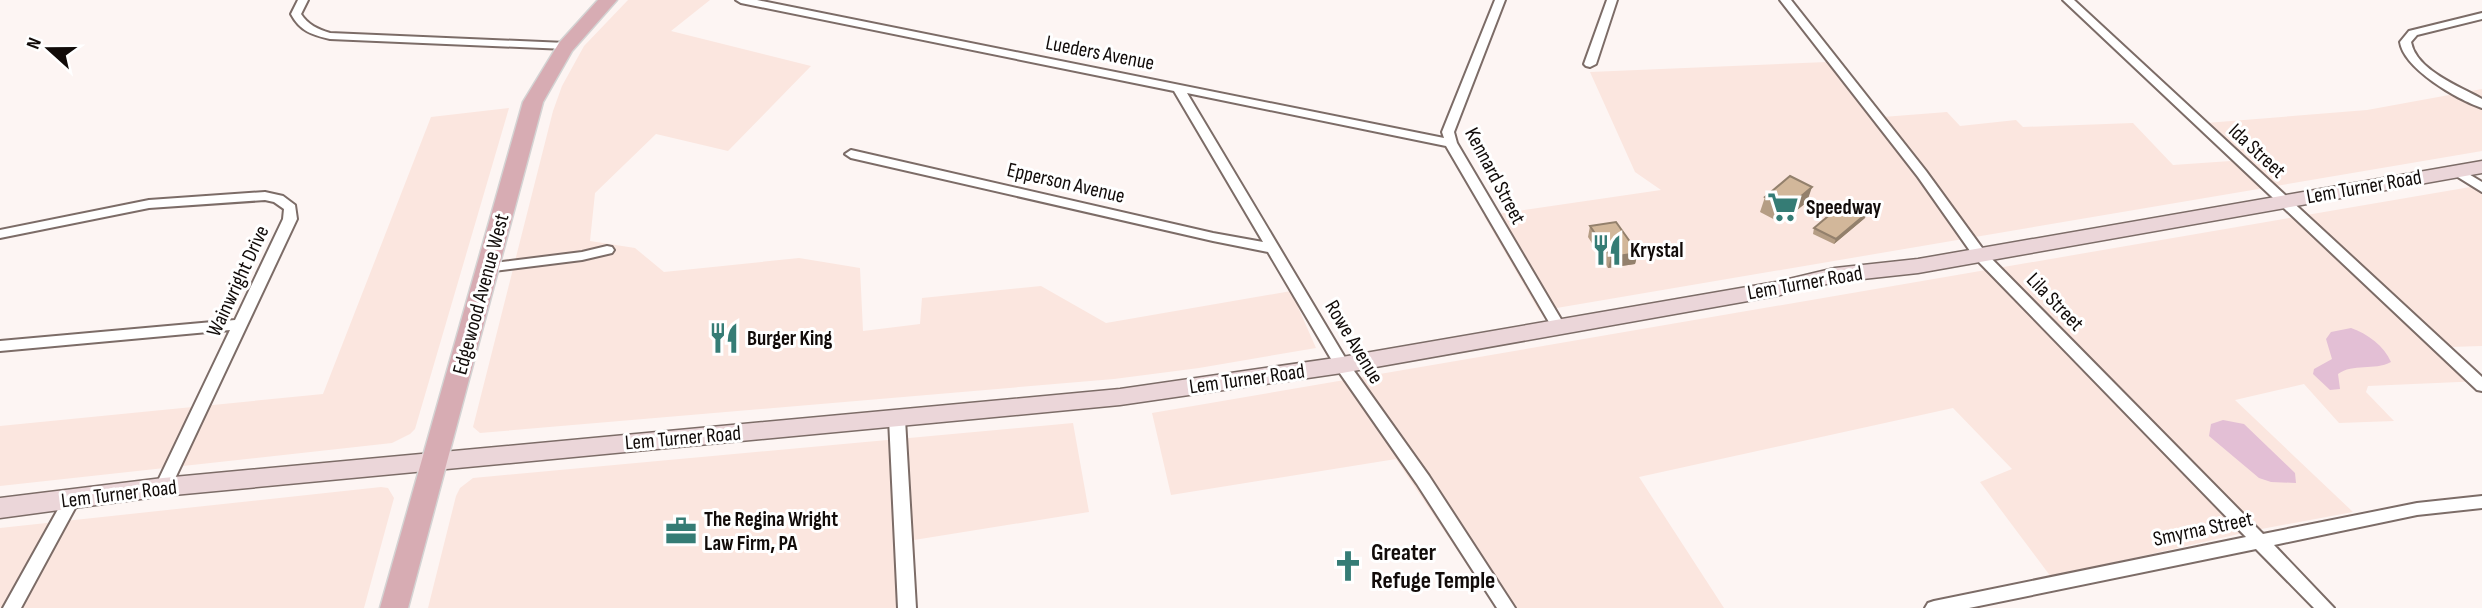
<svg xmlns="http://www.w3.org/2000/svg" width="2482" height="608" font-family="'Sofia Sans Condensed',sans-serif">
  <rect width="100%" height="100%" fill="#fdf5f3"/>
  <path fill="#fbe6df" d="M628,0H710L671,31L811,66L728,151L656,134L595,193L590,241L635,248L664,272L799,258L860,268L863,331L920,324L922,298L1041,286L1106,323L1291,291L1316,348L1199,368L1114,379L480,433L473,427L553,111L562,86L584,46Z
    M1827,62L1870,118L1947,112L1960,126L2016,120L2023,127L2133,123L2173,165L2245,160L2206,123L2367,110L2482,89V151L1539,311L1484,216L1661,190L1635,172L1590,72Z
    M509,108L415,429L410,434L392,443L0,486V426L323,394L431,117Z
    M2482,185V346L2450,347L2482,381L2368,386L2366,392L2394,421L2339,423L2304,384L2235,400L2353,512L2256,530L2051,577L1980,482L2012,469L1953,408L1639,477L1724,608H1496L1396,459L1171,495L1152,413Z
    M1073,423L1089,512L914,540L917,608H428L456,496L460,488L473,478Z
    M381,487L388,488L394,498L364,608H0V528Z"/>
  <path fill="#e3bfd5" d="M2351,328C2368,334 2384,346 2391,362C2374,371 2353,363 2338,374L2340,389L2330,390L2313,374L2314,369L2332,359L2326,339L2331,332Z
    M2223,420L2244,424L2295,473L2296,483L2271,482L2259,478L2209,436L2211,424Z"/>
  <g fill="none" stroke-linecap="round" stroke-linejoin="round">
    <defs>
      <path id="minor" d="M298,0H308L301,14C308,25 318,29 330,33L566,43L572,46L566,49L330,39C312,35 300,31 291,14Z
        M736,0H757L1444,138L1442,132L1495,0H1505L1454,132L1457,143L1565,326L1563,329H1553L1446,146L1187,93L1347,361L1429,476L1515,608H1497L1417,484L1337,369L1268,252L1213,241L851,158L845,154L851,150L1213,233L1263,242L1174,91L741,3Z
        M1607,0H1617L1596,64L1590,67L1586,66L1584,64Z
        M1780,0H1791L1926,171L1985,252L2263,534L2417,503L2482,496V508L2417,515L2274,545L2334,608H2314L2256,549L1969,608H1925L1928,603L1934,601L2246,537L1975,258L1918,177Z
        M2063,0H2074L2482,377V391L2477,390Z
        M2482,13V19L2417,35L2411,42C2416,70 2459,86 2482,99V108C2457,99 2404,69 2400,42L2409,31Z
        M2457,167L2482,182V192L2453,174L2451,171Z
        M265,192L283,196L295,205L297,219L171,487L169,491L163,493L157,491L155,487L230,330L0,351V341L235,320L283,219L284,209L274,202L265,200L149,208L0,238V230L149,200Z
        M607,246L612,247L614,250L612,253L582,260L486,272L479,268L486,264L582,252Z
        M897,413L902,415L905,419L916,608H898L889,419L892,415Z
        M72,493L78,495L80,499L21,608H3L66,495Z"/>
      <path id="secondary" d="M2482,161V173L1918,273L1835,282L1776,296L1342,373L1120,405L163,496L0,518V498L163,478L1120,389L1342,357L1776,282L1835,268L1918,259Z"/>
      <path id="primary" d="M598,0H617L572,51L543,102L408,608H380L523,102L559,43Z"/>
    </defs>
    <use href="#minor" stroke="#7c6c67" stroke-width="4"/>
    <use href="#secondary" stroke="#7c6c67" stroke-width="3"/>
    <use href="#primary" stroke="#d4d3d3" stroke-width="3"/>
    <use href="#minor" fill="#fff" fill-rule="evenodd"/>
    <use href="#secondary" fill="#ebd6d9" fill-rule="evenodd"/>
    <use href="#primary" fill="#d7acb3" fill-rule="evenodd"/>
  </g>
  <path fill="#b59d84" d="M1765,197L1807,202L1781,223L1760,212Z
    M1865,218L1834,244L1813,234L1814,228Z
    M1590,226L1638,253L1635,264L1608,268L1588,237Z"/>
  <path fill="#93806c" d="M1812,187L1807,202L1781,223L1787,208Z
    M1867,213L1865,218L1834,244L1836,239Z
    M1638,253L1635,264L1608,268L1611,257Z"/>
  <path fill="#d2b79a" stroke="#93806c" stroke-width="2" d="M1790,176L1812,187L1787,208L1765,197Z
    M1845,202L1867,213L1836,239L1814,228Z
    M1616,222L1638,253L1611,257L1590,226Z"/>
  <defs>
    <symbol id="supermarket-bare" viewBox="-9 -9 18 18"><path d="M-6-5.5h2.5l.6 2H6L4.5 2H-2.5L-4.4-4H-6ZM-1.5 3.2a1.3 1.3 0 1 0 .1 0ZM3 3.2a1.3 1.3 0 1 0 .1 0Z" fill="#357c75" stroke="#fff" stroke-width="2.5" paint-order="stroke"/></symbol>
    <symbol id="restaurant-bare" viewBox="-9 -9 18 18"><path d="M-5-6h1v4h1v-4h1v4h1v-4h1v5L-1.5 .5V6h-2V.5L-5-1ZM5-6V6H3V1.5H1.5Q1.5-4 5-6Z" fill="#357c75" stroke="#fff" stroke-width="2.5" paint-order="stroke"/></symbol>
    <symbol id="office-bare" viewBox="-9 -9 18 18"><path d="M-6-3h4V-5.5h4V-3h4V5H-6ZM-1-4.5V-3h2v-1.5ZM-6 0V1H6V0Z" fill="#357c75" stroke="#fff" stroke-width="2.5" paint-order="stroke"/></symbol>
    <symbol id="church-bare" viewBox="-9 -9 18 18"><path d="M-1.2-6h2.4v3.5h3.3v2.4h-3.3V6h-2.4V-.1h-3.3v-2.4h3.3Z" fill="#357c75" stroke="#fff" stroke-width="2.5" paint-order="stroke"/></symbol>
  </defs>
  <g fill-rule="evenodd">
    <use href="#supermarket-bare" x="1761" y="185" width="44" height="44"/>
    <use href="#restaurant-bare" x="1585" y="228" width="44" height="44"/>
    <use href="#restaurant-bare" x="702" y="316" width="44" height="44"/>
    <use href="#office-bare" x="659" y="509" width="44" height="44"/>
    <use href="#church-bare" x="1326" y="544" width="44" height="44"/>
  </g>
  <g text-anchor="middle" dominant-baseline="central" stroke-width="6" stroke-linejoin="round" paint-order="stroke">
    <g font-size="21" fill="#110b09" stroke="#fff">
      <text transform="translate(1100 53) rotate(11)">Lueders Avenue</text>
      <text transform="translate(2257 151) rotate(43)">Ida Street</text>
      <text transform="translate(1495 176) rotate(62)">Kennard Street</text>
      <text transform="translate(1066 183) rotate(13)">Epperson Avenue</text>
      <text transform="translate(2364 187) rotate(-10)">Lem Turner Road</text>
      <text transform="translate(238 281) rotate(-65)">Wainwright Drive</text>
      <text transform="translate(1805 283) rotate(-10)">Lem Turner Road</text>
      <text transform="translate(481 294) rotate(-75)">Edgewood Avenue West</text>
      <text transform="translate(2055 302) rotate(46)">Lila Street</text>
      <text transform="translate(1354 342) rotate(59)">Rowe Avenue</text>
      <text transform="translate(1247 379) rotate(-8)">Lem Turner Road</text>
      <text transform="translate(683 438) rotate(-5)">Lem Turner Road</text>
      <text transform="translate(119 494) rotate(-7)">Lem Turner Road</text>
      <text transform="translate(2203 529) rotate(-12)">Smyrna Street</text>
    </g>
    <g font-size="21" font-weight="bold" fill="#110b09" stroke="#fff" text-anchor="start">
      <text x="1806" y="207">Speedway</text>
      <text x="1630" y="250">Krystal</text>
      <text x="747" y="338">Burger King</text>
      <text x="704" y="519">The Regina Wright<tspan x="704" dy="24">Law Firm, PA</tspan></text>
    </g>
    <g font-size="24" font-weight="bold" fill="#110b09" stroke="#fff" text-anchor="start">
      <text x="1371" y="552">Greater<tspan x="1371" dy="28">Refuge Temple</tspan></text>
    </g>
  </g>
  <g transform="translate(49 49) rotate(291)" stroke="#ffffff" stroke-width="5" paint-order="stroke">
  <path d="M0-5L12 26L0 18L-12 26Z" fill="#110b09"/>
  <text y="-10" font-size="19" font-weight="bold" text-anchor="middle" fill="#110b09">N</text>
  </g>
</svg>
